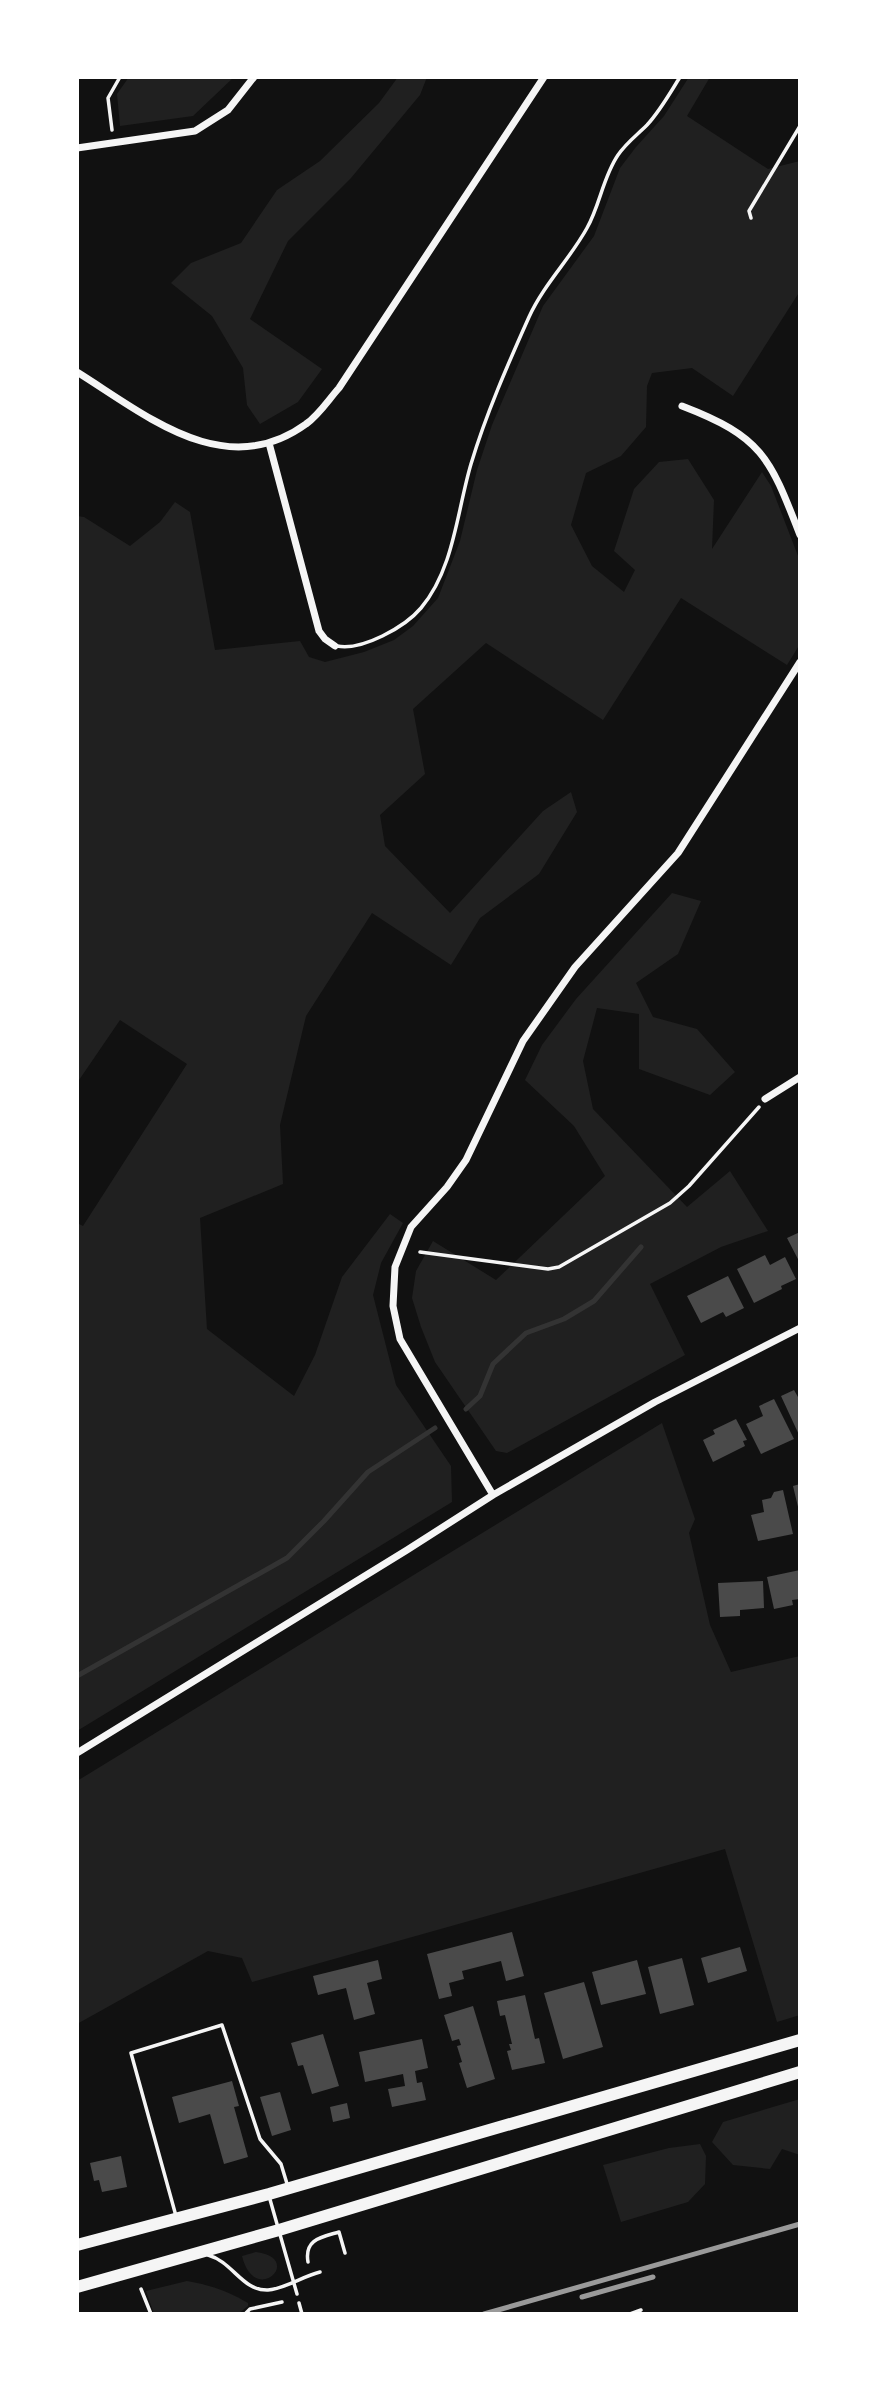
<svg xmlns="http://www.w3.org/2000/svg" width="877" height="2391" font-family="'Fira Sans Condensed',sans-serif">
  <rect width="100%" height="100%" fill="#111"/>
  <path fill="#202020" d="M129,77H234L193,116L120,126L117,94Z
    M398,77H427L420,95L351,178L288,241L250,319L322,369L298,402L260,424L247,405L243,368L212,316L171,283L191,263L241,243L277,190L320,161L379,103Z
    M689,77H710L687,116L768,169L800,161V291L733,396L692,368L652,373L647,386L646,427L621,456L586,473L571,525L592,566L624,592L635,570L614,551L634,489L659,462L688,459L714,500L712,549L762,472L771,486L800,561V644L787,665L681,598L603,720L486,643L413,709L425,774L380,815L385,846L450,913L543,811L571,792L577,812L539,874L480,918L451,965L372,913L306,1016L280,1125L283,1184L200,1218L207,1329L294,1396L315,1355L342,1277L390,1214L403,1223L381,1263L373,1295L396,1385L451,1466L452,1502L77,1731V1223L83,1226L187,1064L120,1020L77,1083V516L84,517L130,546L160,522L175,502L190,512L215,650L300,641L309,657L325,662L364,652L394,640L413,626L438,598L460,541L477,470L492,425L543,306L594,236L620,168L636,147L664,116Z
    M672,893L701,901L678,954L636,983L653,1017L697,1029L735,1072L710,1095L639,1069V1014L597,1008L583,1061L593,1109L687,1207L730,1171L768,1231L721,1247L650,1284L685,1355L507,1453L496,1451L435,1362L421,1327L412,1298L416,1271L433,1241L496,1280L605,1176L574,1126L525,1080L542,1045L576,999Z
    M662,1423L695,1519L689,1533L710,1625L731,1672L800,1656V2015L777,2022L725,1849L252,1982L242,1958L208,1951L77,2024V1781Z
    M800,2099V2155L782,2149L770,2169L733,2165L712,2142L723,2122Z
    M700,2144L706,2156L705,2184L688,2202L621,2222L603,2165L669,2148Z
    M256,2252C305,2258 255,2308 242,2256Z
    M187,2281C210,2285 228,2291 248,2303V2306L238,2314H154L146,2291Z"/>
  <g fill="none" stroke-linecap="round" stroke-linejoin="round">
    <path stroke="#333" stroke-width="5" d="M466,1409L480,1396L493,1364L526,1333L564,1319L594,1301L641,1247
      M77,1676L287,1558L324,1521L368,1472L435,1428"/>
  </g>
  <path fill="#4a4a4a" d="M800,1232V1263L787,1238Z
    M765,1255L770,1265L785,1257L796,1279L781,1286L782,1289L754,1303L737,1269Z
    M728,1276L744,1308L726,1317L723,1312L701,1323L687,1296Z
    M794,1390L798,1397L800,1396V1437L781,1396Z
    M774,1399L794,1439L761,1454L746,1424L763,1416L759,1406Z
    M736,1419L747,1440L743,1441L745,1446L713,1462L703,1440L715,1434L713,1430Z
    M800,1484V1511H799L793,1486Z
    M783,1490L793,1534L758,1541L751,1515L764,1512L762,1500L771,1498L774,1492Z
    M800,1570V1599L792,1600L793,1605L774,1609L767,1577Z
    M763,1581L764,1608L740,1610V1616L720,1617L718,1583Z
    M512,1932L524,1976L506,1981L501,1961L462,1971L464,1979L449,1983L452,1996L439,1999L427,1954Z
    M740,1947L747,1971L708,1983L701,1958Z
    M682,1958L694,2005L660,2014L648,1967Z
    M378,1960L382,1979L367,1983L375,2014L354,2020L346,1988L318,1995L313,1976Z
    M637,1960L646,1994L601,2005L592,1972Z
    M584,1982L603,2047L563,2059L544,1993Z
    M525,1995L535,2039L539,2038L545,2063L512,2070L507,2051L511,2050L509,2044H512L505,2015L500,2016L497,2001Z
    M473,2006L495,2079L467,2088L459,2063L462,2062L457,2046L461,2045L459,2039L452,2041L444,2015Z
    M323,2034L339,2086L312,2094L303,2065L298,2066L291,2043Z
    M422,2039L428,2068L415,2071L417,2083L422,2082L426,2100L392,2107L388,2089L405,2086L403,2074L365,2082L359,2052Z
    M232,2081L239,2106L234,2107L248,2157L224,2164L210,2114L179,2123L172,2097Z
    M280,2092L291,2130L272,2136L260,2097Z
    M347,2103L350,2118L333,2122L330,2107Z
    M121,2156L127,2187L102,2192L99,2180L94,2181L90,2163Z"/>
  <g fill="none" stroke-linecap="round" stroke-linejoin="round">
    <path stroke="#f5f5f5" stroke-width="3.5" d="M112,130L108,98L120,77
      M751,218L749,211L800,126
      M420,1252L548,1269L559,1267L670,1203L689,1186L759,1107
      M308,2262C304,2239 322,2237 339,2232L345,2253
      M141,2289L151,2314
      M299,2303L302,2314
      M245,2314L250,2309L282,2302
      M630,2314L641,2310"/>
    <path stroke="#f5f5f5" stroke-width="3.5" d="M337,646C362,651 405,627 421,608C454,569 457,511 471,464C486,414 508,364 529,317C544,284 570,259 587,228C600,205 603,177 618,155C626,143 637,135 647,125C660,111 670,93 680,77
      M269,2196L297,2294
      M176,2216L131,2053L222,2025L260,2139L281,2164L288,2187
      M208,2255C233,2262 242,2291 268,2290C285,2289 303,2276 320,2272"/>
    <path stroke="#f5f5f5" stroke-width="7" d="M77,148L195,131L228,110L254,77
      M77,372C146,415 225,483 306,424C319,415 329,399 339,388L544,77
      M682,406C763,437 770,458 800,535
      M269,443L319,631L325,639L335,646
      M765,1099L800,1077
      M493,1495L400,1339L393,1306L395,1267L411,1227L447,1187L466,1160L523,1041L575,967L678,853L800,662
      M77,1753L407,1550L493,1495L655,1402L800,1328"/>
    <path stroke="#f5f5f5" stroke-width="12" d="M77,2245L269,2194L800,2040
      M77,2287L279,2230L800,2072"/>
    <path stroke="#9a9a9a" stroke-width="5" d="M582,2297L653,2277
      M484,2314L800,2224"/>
  </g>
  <rect width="877" height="2391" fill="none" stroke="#ffffff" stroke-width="158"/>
</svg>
